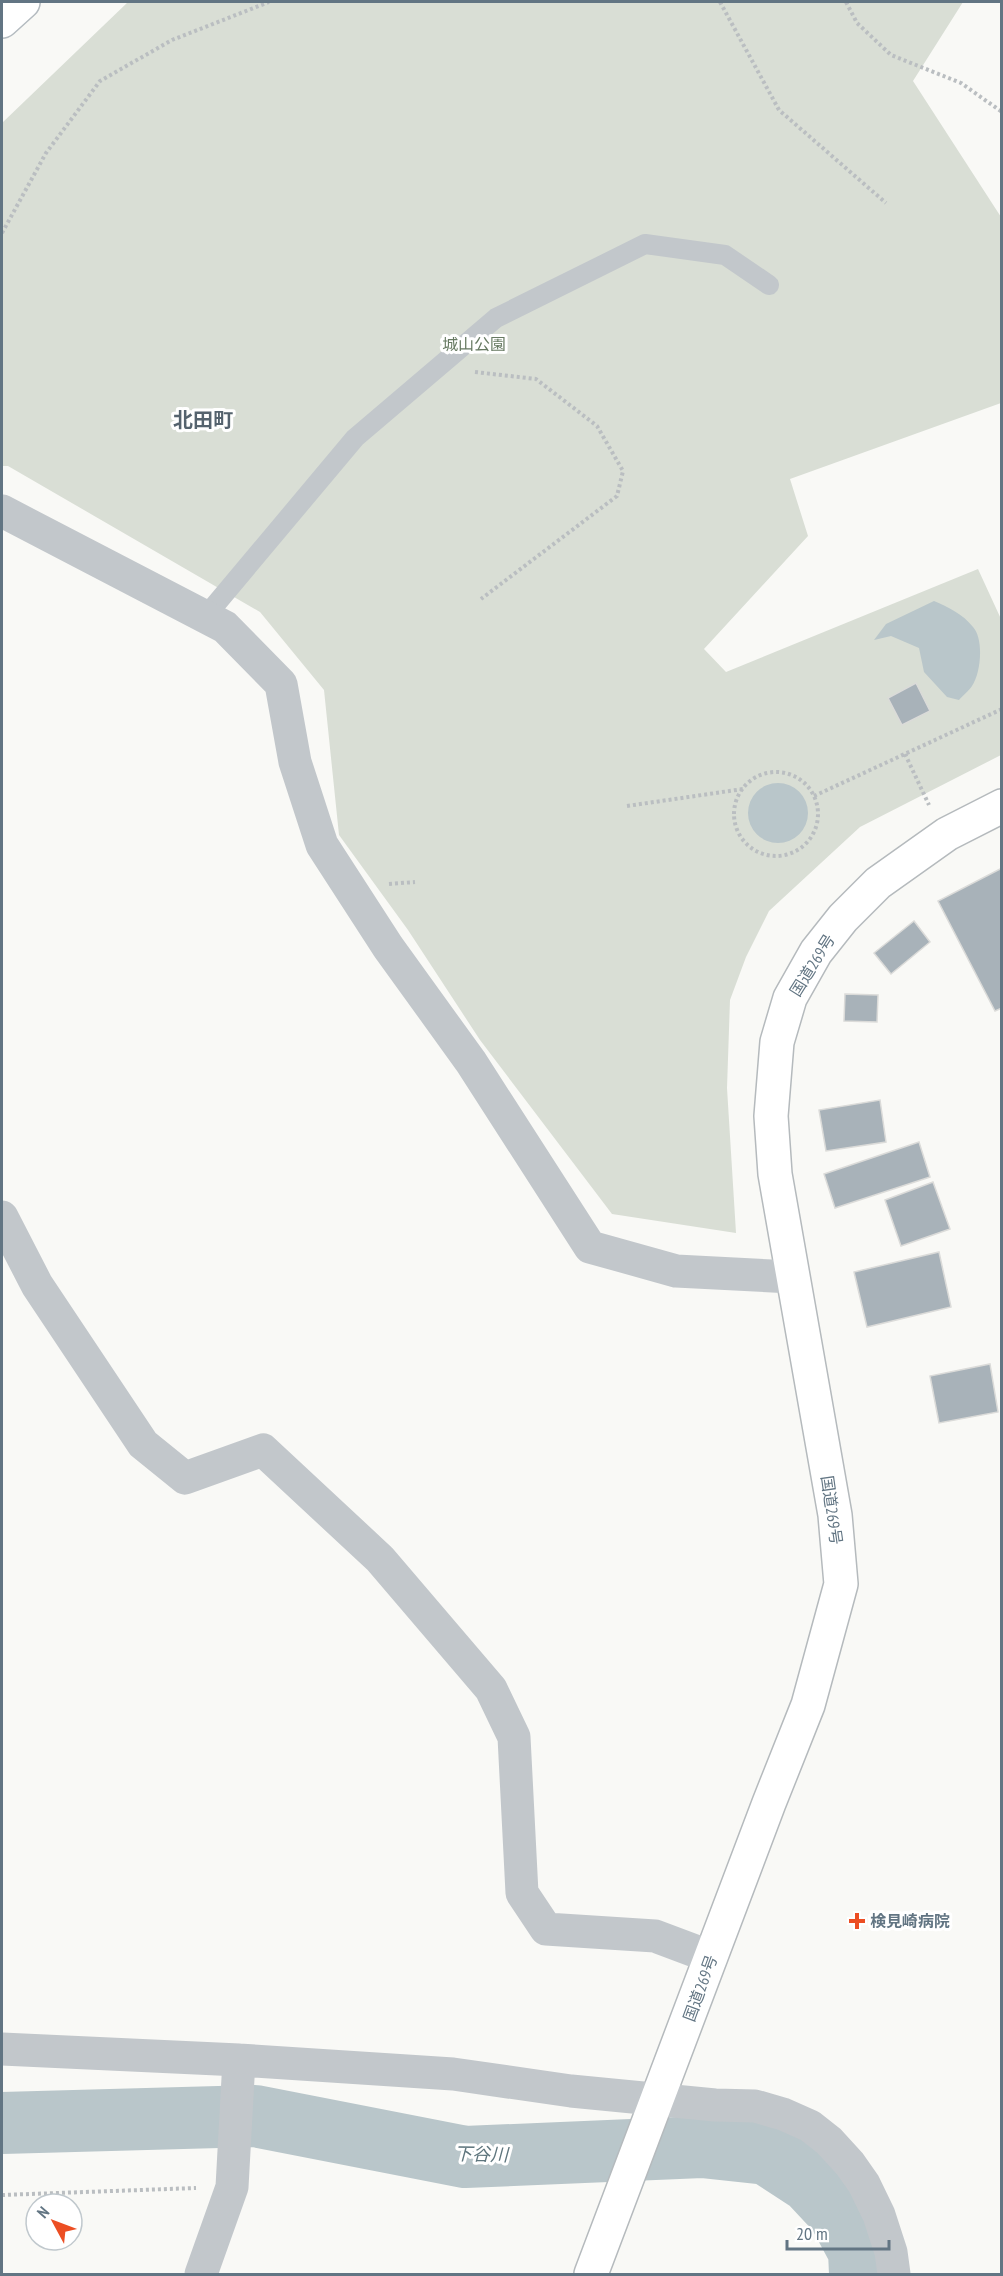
<svg xmlns="http://www.w3.org/2000/svg" width="1003" height="2276" font-family="'PT Sans Narrow','Noto Sans JP',sans-serif">
  <rect width="100%" height="100%" fill="#f9f9f6"/>
  <path fill="#d9ded5" d="M128,2H963L913,81L1001,217V403L790,479L808,536L704,649L726,672L978,569L1001,619V755L860,827L769,911L746,957L730,1000L727,1088L736,1233L612,1214L480,1040L408,930L339,835L324,690L260,612L8,466H2V123Z"/>
  <path fill="#b9c6ca" d="M934,601C948,607 963,614 973,627C984,639 981,673 972,686C969,691 963,695 959,700L947,697L924,672L919,648L891,636L874,640L886,624Z
    M748 813a30 30 0 1 1 60 0a30 30 0 1 1-60 0Z"/>
  <g fill="none" stroke-linecap="round" stroke-linejoin="round">
    <path stroke="#b9c6ca" stroke-width="62" d="M2,2123L255,2116L465,2157L702,2147L767,2154L810,2182L838,2212L859,2251L860,2274"/>
  </g>
  <path fill="#a8b2b9" stroke="#dbdbd9" stroke-width="1.5" d="M916,683L930,711L902,725L888,698Z
    M1002,868V1008L995,1011L938,901Z
    M914,921L930,942L891,974L874,953Z
    M845,994L878,995L877,1022L844,1021Z
    M880,1100L886,1142L826,1151L819,1110Z
    M919,1142L930,1177L835,1208L824,1174Z
    M933,1182L950,1229L901,1246L885,1200Z
    M939,1252L951,1307L867,1327L854,1272Z
    M990,1364L998,1412L939,1423L930,1376Z"/>
  <g fill="none" stroke-linecap="round" stroke-linejoin="round">
    <defs>
      <path id="secondary" d="M2,21L23,2"/>
      <path id="highway" d="M591,2274L769,1803L808,1705L841,1584L835,1515L775,1174L771,1116L777,1042L790,998L816,952L843,918L878,883L947,834L1002,806"/>
    </defs>
    <use href="#secondary" stroke="#b4bbc0" stroke-width="36"/>
    <use href="#highway" stroke="#b5babd" stroke-width="36"/>
    <path stroke="#babec1" stroke-width="4" stroke-dasharray="3 3" stroke-linecap="butt" d="M720,2L779,110L886,203
      M846,2L857,23L891,55L961,83L1002,112
      M2,233L46,153L100,81L172,40L269,2
      M475,372L536,379L597,426L623,471L617,496L481,599
      M905,754L929,805
      M734 814a42 42 0 1 1 84 0a42 42 0 1 1-84 0Z
      M814,796L1002,709
      M627,806L743,789
      M389,884L415,882
      M2,2195L196,2188"/>
    <path stroke="#c2c7cb" stroke-width="20" d="M205,617L355,438L496,318L645,244L725,255L769,285"/>
    <path stroke="#c2c7cb" stroke-width="33" d="M2,511L225,627L281,684L295,762L322,845L388,947L471,1062L590,1247L676,1271L792,1277
      M2,1217L37,1285L143,1444L185,1478L263,1450L380,1559L491,1689L514,1737L522,1893L546,1929L655,1936L711,1957
      M2,2049L239,2060L453,2074L571,2091L715,2105L755,2106L783,2114L810,2126L829,2141L850,2164L864,2184L879,2215L891,2252L894,2274
      M201,2274L232,2187L239,2060"/>
    <use href="#secondary" stroke="#fff" stroke-width="33"/>
    <use href="#highway" stroke="#fff" stroke-width="33"/>
  </g>
  <path fill="#ec4e23" stroke="#fff" stroke-width="2" d="M854 1912h6v6h6v6h-6v6h-6v-6h-6v-6h6z"/>
  <g text-anchor="middle" dominant-baseline="central" stroke-width="6" stroke-linejoin="round" paint-order="stroke">
    <g font-size="16" fill="#677a62" stroke="#fff">
      <text x="474" y="344">城山公園</text>
    </g>
    <g font-size="16" fill="#627583" stroke="#fff">
      <text transform="translate(812 965) rotate(-58)">国道269号</text>
      <text transform="translate(832 1510) rotate(82)">国道269号</text>
      <text transform="translate(700 1988) rotate(-70)">国道269号</text>
    </g>
    <g font-size="16" font-weight="bold" fill="#627583" stroke="#fff" text-anchor="start">
      <text x="870" y="1921">検見崎病院</text>
    </g>
    <g font-size="18" font-style="italic" fill="#5e757d" stroke="#fff">
      <text transform="translate(481 2154) rotate(1)">下谷川</text>
    </g>
    <g font-size="20" font-weight="bold" fill="#55636e" stroke="#fff">
      <text x="203" y="420">北田町</text>
    </g>
  </g>
  <rect width="1003" height="2276" fill="none" stroke="#627583" stroke-width="6"/>
  <g transform="translate(54 2222) rotate(311)"><circle r="28" fill="#ffffff" stroke="#c0c8cd" stroke-width="1.5"/>
  <path d="M0-4.5L10 22L0 15L-10 22Z" fill="#ec4e23"/>
  <text y="-9" font-size="16" font-weight="bold" text-anchor="middle" fill="#627583">N</text>
  </g>
  <path d="M787 2240v9h102v-9" fill="none" stroke="#627583" stroke-width="3"/>
  <text x="796" y="2240" font-size="18" fill="#627583" stroke="#ffffff" stroke-width="4.5" paint-order="stroke">20 m</text>
</svg>
